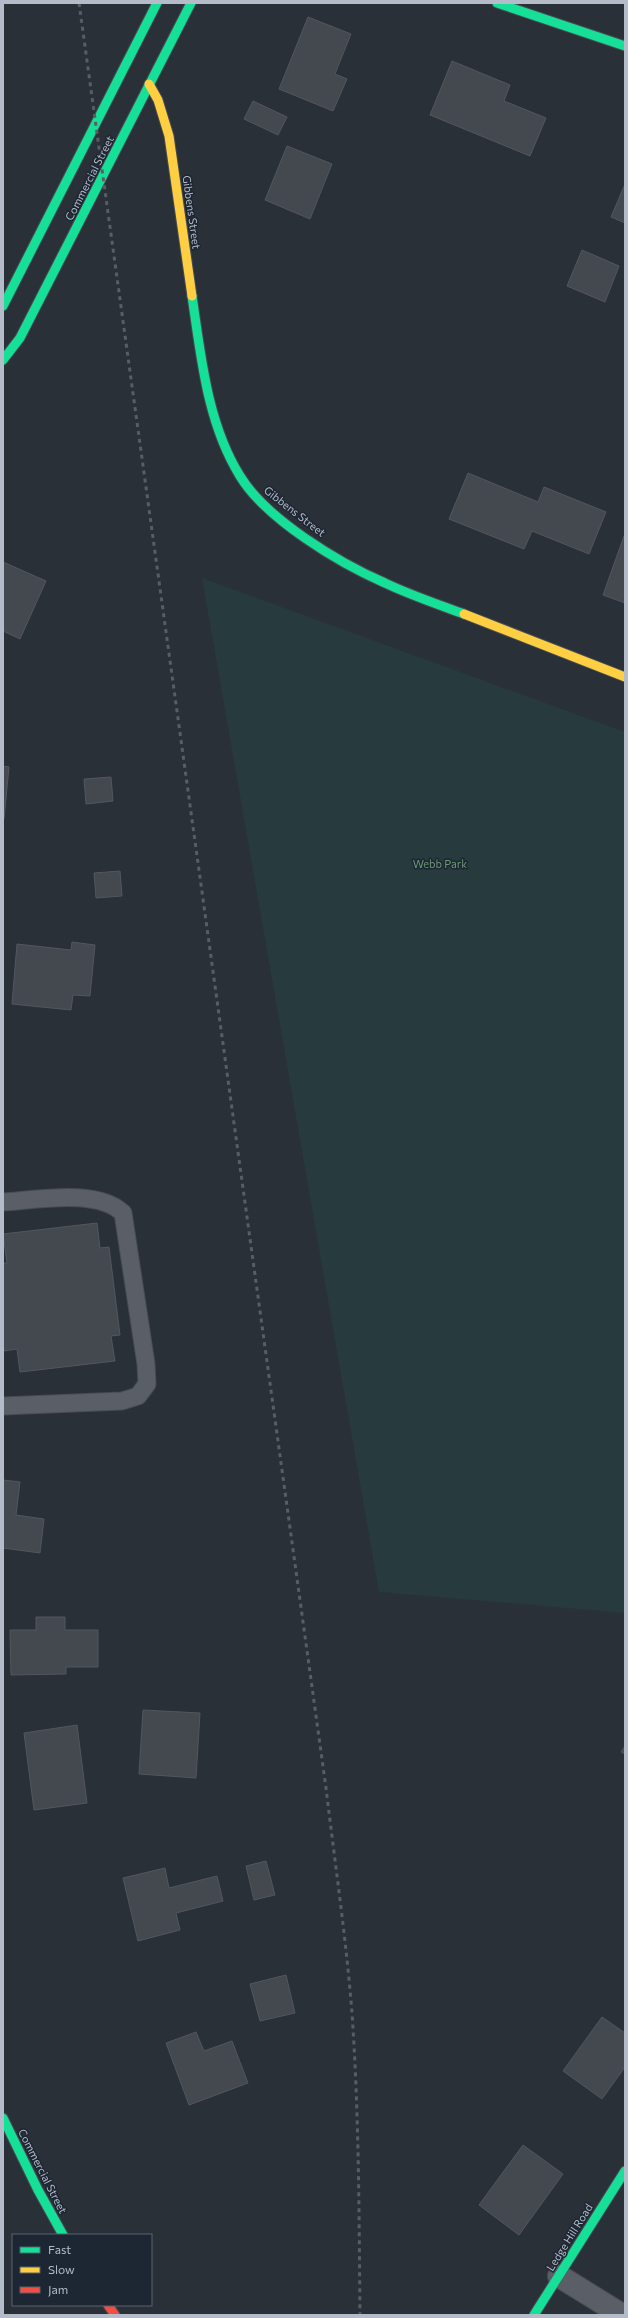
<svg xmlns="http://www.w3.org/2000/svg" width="628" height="2318" font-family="Commissioner,sans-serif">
  <rect width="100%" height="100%" fill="#2a3038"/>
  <path fill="#273a3e" d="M202,578L625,732V1613L379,1592Z"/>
  <path fill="#444950" stroke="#52575f" d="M308,17L351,34L335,74L347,79L333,111L279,89Z
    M452,61L510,85L504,101L546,118L530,156L430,115Z
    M253,101L287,117L278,135L244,119Z
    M287,146L332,164L310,219L265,200Z
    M625,184V223L611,217Z
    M582,250L619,266L605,302L567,286Z
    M468,473L538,502L544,487L606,512L589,554L532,531L524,549L449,519Z
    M624,536L625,537V603L603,595Z
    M3,562L46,581L20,639L3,631Z
    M3,766L9,767L4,819H3Z
    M111,777L113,801L86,804L84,779Z
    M120,871L122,896L96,898L94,873Z
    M72,942L95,945L90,996L73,995L71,1010L12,1004L17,944L71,950Z
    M97,1223L100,1248L109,1247L120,1335L111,1336L115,1361L20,1372L17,1349L4,1351L3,1340V1263H7L3,1234Z
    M3,1480L20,1482L16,1515L44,1519L40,1553L3,1548Z
    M36,1617H65V1630H98V1667H66V1674L11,1675L10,1630H36Z
    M143,1710L200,1713L196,1778L139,1774Z
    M77,1725L87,1803L34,1810L24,1733Z
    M625,1746V1754L621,1752Z
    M266,1861L275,1895L254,1900L246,1866Z
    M165,1868L169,1888L217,1876L223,1901L176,1913L180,1930L138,1941L123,1878Z
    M286,1975L295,2013L260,2021L250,1984Z
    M602,2017L625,2033V2067L602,2099L563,2071Z
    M196,2032L204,2051L232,2041L248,2083L189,2105L166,2043Z
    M523,2145L563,2174L519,2235L479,2205Z"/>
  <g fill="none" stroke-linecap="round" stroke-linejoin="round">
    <defs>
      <path id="lane" d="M3,1202C37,1200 97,1188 123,1213L146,1364L147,1384L138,1396L122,1401L3,1406"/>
      <path id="street" d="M559,2276L622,2315"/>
      <path id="fast" d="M497,3L625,46
        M192,296C201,356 207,423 240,476C266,519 339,563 385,583C410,595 437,604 464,614
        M3,306L157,3
        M3,360L20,338L191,3
        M3,2118L38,2190L63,2235
        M534,2315L625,2171"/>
      <path id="slow" d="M149,84L158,100L169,136L192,296
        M464,614L625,677"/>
      <path id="jam" d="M108,2305L115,2315"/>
    </defs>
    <use href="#lane" stroke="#484c53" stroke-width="19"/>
    <use href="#street" stroke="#484c53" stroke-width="24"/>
    <use href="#fast" stroke="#484c53" stroke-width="11"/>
    <use href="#slow" stroke="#484c53" stroke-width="11"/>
    <use href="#jam" stroke="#484c53" stroke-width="11"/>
    <use href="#lane" stroke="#5a5e66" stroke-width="17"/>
    <use href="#street" stroke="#5a5e66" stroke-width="22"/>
    <use href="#fast" stroke="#16e098" stroke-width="9"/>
    <use href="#slow" stroke="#ffcf43" stroke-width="9"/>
    <use href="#jam" stroke="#f24e42" stroke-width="9"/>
    <path stroke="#595d64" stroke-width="3" stroke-dasharray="4 4" stroke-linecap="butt" d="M79,3L326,1788C335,1863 346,1938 352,2013C359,2114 359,2214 360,2315"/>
  </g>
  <g text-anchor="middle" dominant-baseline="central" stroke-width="3" stroke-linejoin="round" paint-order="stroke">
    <g font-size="11" fill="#b4bcc9" stroke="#1d2633">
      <text transform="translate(89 178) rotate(-63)">Commercial Street</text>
      <text transform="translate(192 212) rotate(82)">Gibbens Street</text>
      <text transform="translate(295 511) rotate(38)">Gibbens Street</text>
      <text transform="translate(43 2171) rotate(63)">Commercial Street</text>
      <text transform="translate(569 2237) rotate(-58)">Ledge Hill Road</text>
    </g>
    <g font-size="11" fill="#6b9a76" stroke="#1d2633">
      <text x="440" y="863">Webb Park</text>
    </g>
  </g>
  <rect width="628" height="2318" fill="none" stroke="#b4bcc9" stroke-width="8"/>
  <rect x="12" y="2234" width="140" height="72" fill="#1d2633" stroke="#59626f"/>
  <rect x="20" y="2247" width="20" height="6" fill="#16e098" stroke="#59626f"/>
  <text x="48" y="2254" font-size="12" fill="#b4bcc9">Fast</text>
  <rect x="20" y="2267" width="20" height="6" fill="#ffcf43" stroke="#59626f"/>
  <text x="48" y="2274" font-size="12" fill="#b4bcc9">Slow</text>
  <rect x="20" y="2287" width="20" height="6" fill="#f24e42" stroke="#59626f"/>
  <text x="48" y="2294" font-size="12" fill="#b4bcc9">Jam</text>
</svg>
